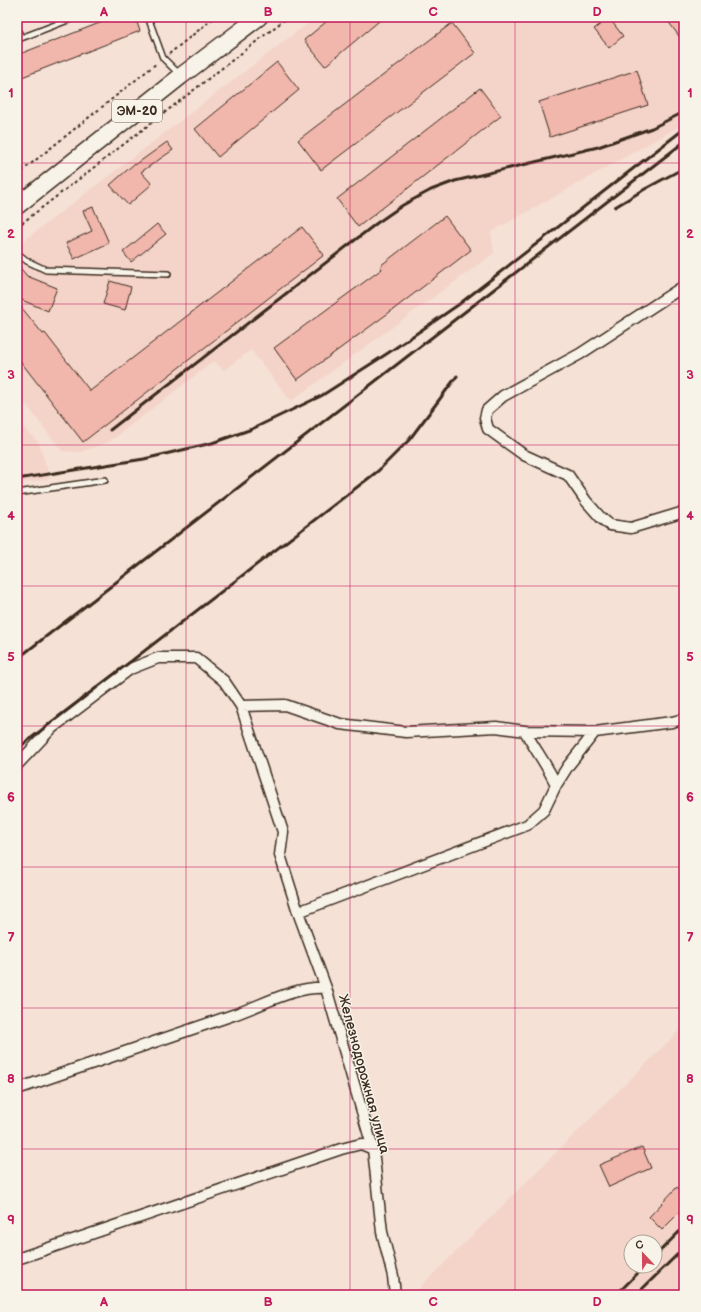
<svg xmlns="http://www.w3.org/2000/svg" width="701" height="1312" font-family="'Balsamiq Sans',sans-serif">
  <rect width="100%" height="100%" fill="#f5e1d6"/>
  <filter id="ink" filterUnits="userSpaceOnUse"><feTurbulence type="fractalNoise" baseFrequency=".025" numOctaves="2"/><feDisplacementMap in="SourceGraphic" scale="8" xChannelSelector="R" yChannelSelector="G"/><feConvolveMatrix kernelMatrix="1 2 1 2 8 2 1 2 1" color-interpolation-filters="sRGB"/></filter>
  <g filter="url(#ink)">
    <path fill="#f4d4c9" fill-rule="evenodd" d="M316,17H684V107L680,110L684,117V124L491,232L494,253L291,401L251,350L224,370L214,361L109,442L80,452L62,451L17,393V246Z
      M17,421L39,443L50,479L17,484Z
      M684,1026V1295H412ZM631,1242H655V1266H631Z"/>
    <path fill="#f1b6ac" stroke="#3b2a1e" d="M115,17H135L140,31L17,79V55Z
      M332,17H384L325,66L304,40Z
      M665,17H684V43Z
      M609,18L623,36L609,48L594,29Z
      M452,23L475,53L321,170L298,140Z
      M277,62L299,90L218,157L195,129Z
      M637,70L648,105L550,137L539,102Z
      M480,88L501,116L358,227L337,199Z
      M167,142L173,150L141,172L152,184L128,205L110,185L134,164L135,165Z
      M93,207L109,243L74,259L66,243L92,231L83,211Z
      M445,216L471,250L394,309L297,380L274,348L382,269L380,266Z
      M157,224L166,234L131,262L123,252Z
      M302,227L324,255L83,442L17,357V302L43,334L45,333L90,391Z
      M17,264L27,276L57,288L48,311L17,298Z
      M110,281L131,287L125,310L103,304Z
      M642,1147L651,1168L609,1187L599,1165Z
      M677,1187L684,1194V1208L662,1230L649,1217Z"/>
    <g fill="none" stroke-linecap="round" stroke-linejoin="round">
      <defs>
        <path id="lane" d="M148,17L163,58L179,74
          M17,28L21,38L17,40
          M21,38L76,17
          M17,185L27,196
          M17,253L27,261L46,270L168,274
          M17,493L105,480"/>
        <path id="street" d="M684,286L580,354L503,396L487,410L485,418L488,429L524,455L568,475L586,501L601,518L610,525L631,528L684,512
          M241,706L285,705L340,724L406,732L496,727L525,731L595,732L672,722L684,719
          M525,731C535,750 548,766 556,785
          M17,765L52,728L130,669L158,658H196L224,681L241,706L283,832L280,855L298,912L326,988L373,1149L382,1232L393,1276L395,1295
          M298,912L527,825L544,810L556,785L568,766L595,732
          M17,1089C89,1064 161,1040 233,1015C263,1005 294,986 326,988
          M17,1259L341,1149L361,1144L373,1149"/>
        <path id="primary" d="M17,206L181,76L259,17"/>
      </defs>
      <use href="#lane" stroke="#3b2a1e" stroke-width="8"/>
      <use href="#street" stroke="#3b2a1e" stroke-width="13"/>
      <use href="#primary" stroke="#3b2a1e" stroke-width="19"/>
      <path stroke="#3b2a1e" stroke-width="2" stroke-dasharray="3 3" stroke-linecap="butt" d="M169,54L215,17
        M17,175L157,63
        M17,227L288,17"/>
      <use href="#lane" stroke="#f7f3e8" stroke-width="5"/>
      <use href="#street" stroke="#f7f3e8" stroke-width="10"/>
      <use href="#primary" stroke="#f7f3e8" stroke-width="16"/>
      <path stroke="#3b2a1e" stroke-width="3" d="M615,207L645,189L684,168
        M110,430L377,223L403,205L431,190L455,181L598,147L652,128L684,112
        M17,479L144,459L212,443L252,429L321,396L388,353L458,305L684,129
        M17,659L684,142
        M17,749L378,471L409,440L457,376
        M655,1256L682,1229
        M616,1295L645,1266
        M636,1295L684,1248"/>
    </g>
  </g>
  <path fill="none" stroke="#c2185b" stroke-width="1" stroke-opacity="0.55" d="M186,17V1295M350,17V1295M515,17V1295M17,163H684M17,304H684M17,445H684M17,586H684M17,726H684M17,867H684M17,1008H684M17,1149H684"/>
  <g text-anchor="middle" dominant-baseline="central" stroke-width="3" stroke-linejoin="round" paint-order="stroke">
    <rect fill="#f7f3e8" stroke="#73665b" stroke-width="1" x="112" y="100" width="50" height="22" rx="3"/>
    <g font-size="13" font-weight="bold" fill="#3b2a1e">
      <text x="137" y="111">ЭМ-20</text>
    </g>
    <g font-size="14" fill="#3b2a1e" stroke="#f7f3e8">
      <text transform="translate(364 1074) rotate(75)">Железнодорожная улица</text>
    </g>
  </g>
  <rect width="701" height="1312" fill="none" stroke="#f7f3e8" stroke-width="44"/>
  <g transform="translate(643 1254) rotate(338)"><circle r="19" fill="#f7f3e8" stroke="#aca397"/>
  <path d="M0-3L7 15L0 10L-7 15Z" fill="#d1495b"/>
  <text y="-6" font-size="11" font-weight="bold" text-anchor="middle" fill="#3b2a1e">С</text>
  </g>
  <rect x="22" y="22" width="657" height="1268" fill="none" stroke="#c2185b" stroke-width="1.5"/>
  <g font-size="13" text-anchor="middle" font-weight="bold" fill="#c2185b">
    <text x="104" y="16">A</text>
    <text x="268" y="16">B</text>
    <text x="433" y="16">C</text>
    <text x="597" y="16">D</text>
    <text x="11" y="97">1</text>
    <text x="690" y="97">1</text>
    <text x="11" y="238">2</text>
    <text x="690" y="238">2</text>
    <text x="11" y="379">3</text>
    <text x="690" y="379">3</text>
    <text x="11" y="520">4</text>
    <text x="690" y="520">4</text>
    <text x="11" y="661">5</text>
    <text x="690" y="661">5</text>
    <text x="11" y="801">6</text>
    <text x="690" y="801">6</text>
    <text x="11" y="942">7</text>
    <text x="690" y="942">7</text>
    <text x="11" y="1083">8</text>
    <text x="690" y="1083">8</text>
    <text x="11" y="1224">9</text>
    <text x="690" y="1224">9</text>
    <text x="104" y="1306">A</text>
    <text x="268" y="1306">B</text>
    <text x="433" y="1306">C</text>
    <text x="597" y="1306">D</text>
  </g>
</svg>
